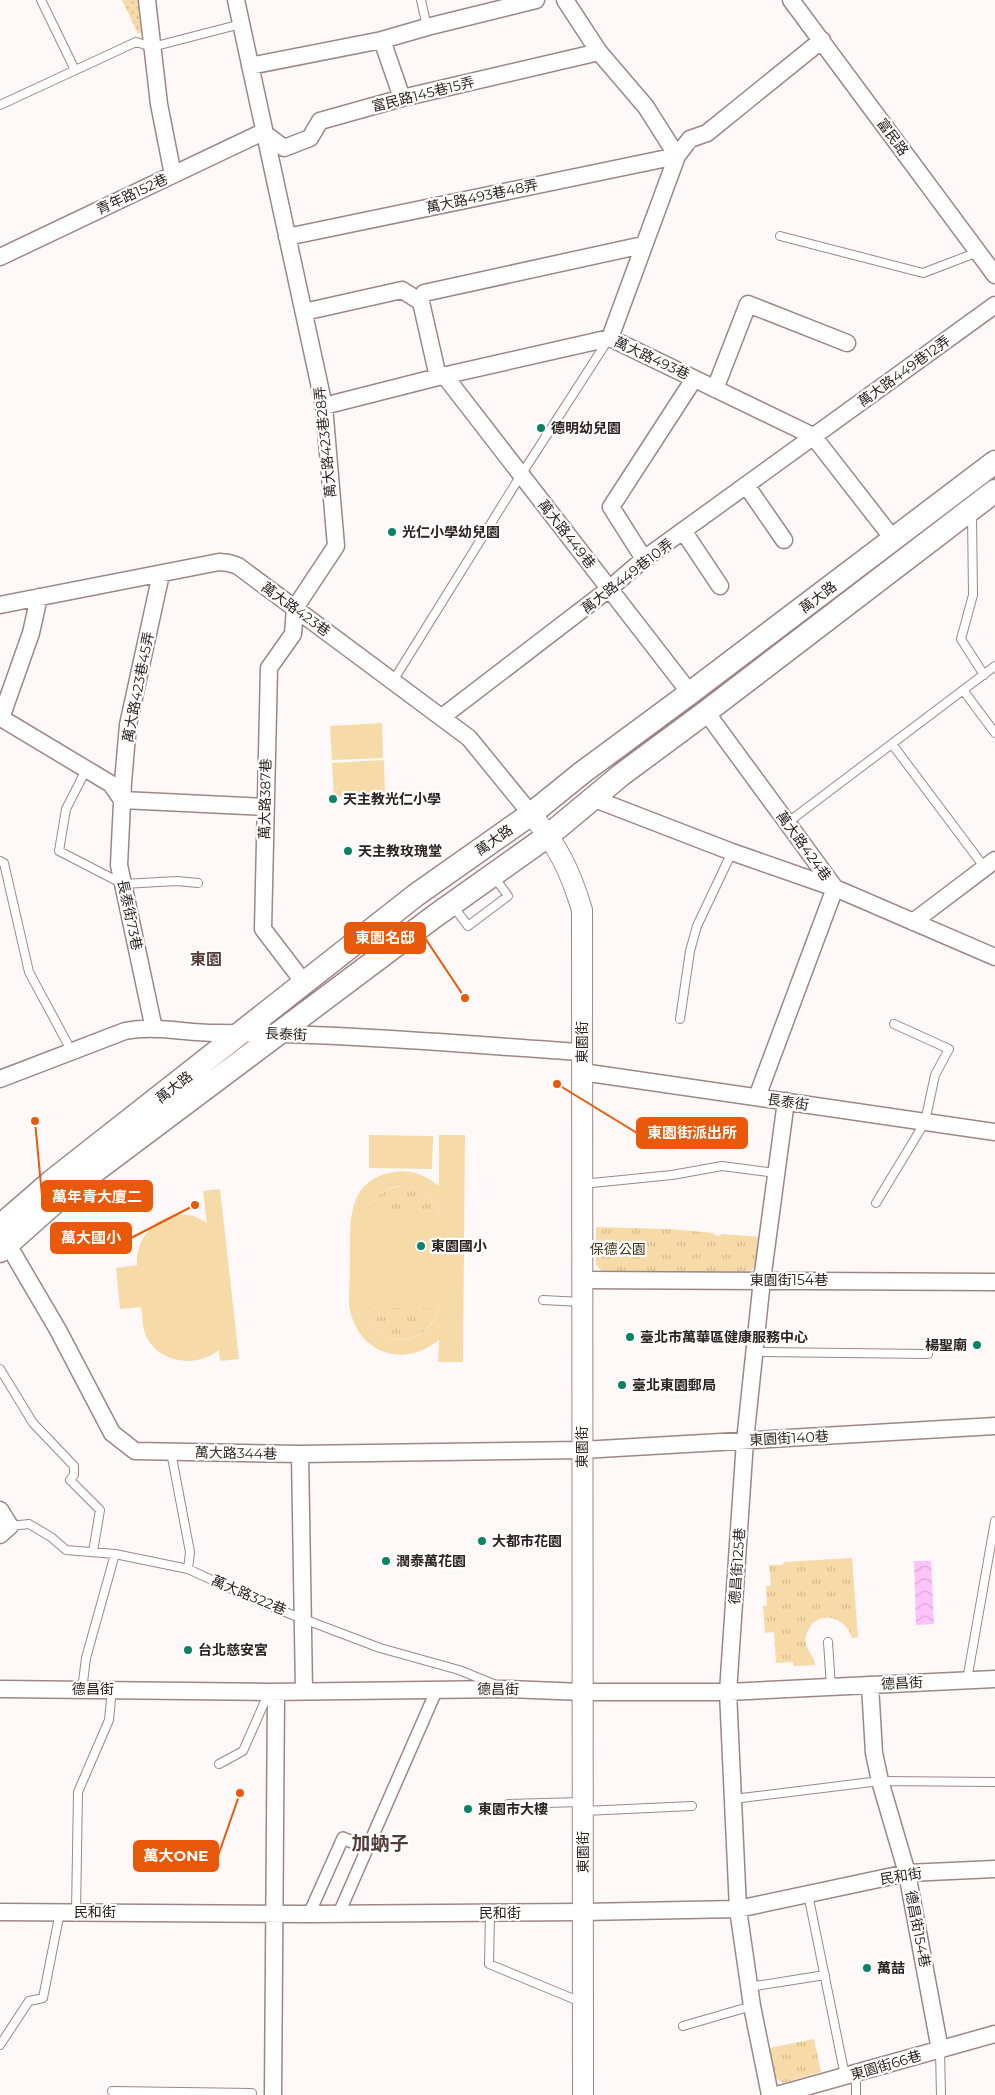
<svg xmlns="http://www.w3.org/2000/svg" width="995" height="2095" font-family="Montserrat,'Noto Sans TC',sans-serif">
  <defs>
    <pattern id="grass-tufts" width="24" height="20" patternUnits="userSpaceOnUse" patternTransform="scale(1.25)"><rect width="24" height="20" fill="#f6daa7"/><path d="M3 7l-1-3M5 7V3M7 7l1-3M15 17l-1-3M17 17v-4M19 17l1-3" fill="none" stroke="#d3bb8f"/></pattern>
    <pattern id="garden-dots" width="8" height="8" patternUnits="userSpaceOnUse" patternTransform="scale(1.25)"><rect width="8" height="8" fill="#f6daa7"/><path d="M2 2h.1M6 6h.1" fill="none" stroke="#d3bb8f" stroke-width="1.8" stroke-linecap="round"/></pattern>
    <pattern id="water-waves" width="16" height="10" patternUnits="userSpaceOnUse" patternTransform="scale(1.25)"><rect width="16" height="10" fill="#fdc3fa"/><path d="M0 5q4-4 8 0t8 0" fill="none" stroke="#d9a7d6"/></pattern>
  </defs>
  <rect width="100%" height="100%" fill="#fef9f8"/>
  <path fill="url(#grass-tufts)" d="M404,1186C422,1188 434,1199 439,1217H366C370,1198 384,1187 404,1186Z
    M596,1227L670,1229L714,1233V1235L720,1236L721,1234L760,1237L756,1266L748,1273L603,1272L596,1265Z
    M365,1308H438C427,1350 375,1350 365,1308Z
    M852,1558L858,1637L852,1638C846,1616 816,1608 807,1633C801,1647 814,1653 815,1665L793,1666V1662L776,1663L774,1632L765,1633L763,1606H767L766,1586H771L769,1565H783L784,1562Z
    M814,2039L821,2072L783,2083L774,2077L769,2048Z"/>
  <path fill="url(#garden-dots)" d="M122,0H140L145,31L138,34Z"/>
  <path fill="#f6daa7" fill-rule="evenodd" d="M382,723L383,758L332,760L330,726Z
    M384,760L385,795L334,797L332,763Z
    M369,1135L433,1136L432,1169L369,1168Z
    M439,1135H465L463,1362H438L439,1340C402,1370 356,1352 349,1305C349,1288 350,1272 350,1255C350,1221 348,1182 389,1173C408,1168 424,1174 439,1186ZM397,1186C417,1185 434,1196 439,1217H366C369,1201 380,1190 397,1186ZM365,1308H438V1309C427,1350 375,1350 365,1308Z
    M220,1189L239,1359L220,1361L219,1350C198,1367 162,1365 147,1338C142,1329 143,1317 141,1307L120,1309L116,1268L137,1265C135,1237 159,1211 189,1215C196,1216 202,1220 207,1223L203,1191Z"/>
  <path fill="url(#water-waves)" d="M914,1561H931L934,1624L916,1625Z"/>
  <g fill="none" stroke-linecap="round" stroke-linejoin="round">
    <defs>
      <path id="service" d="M41,0L75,70
        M421,0L427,27
        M0,105L136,42L152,47L241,24
        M780,236L923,273L978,252
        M972,514L973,595L961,639L984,675
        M393,681L521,475L608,340
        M963,690L995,733
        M892,744L985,868
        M87,768L66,809L59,851L123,884L177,881L198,883
        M787,823L995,666
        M0,861L4,863L29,972L72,1052
        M453,906L468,926L508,896L495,878
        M680,1019L690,951L697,926L732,852
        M582,1184L672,1175L722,1166L776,1173
        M876,1203L925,1122L935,1075L949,1049L894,1024
        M543,1300L582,1302
        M754,1352L928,1354
        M0,1369L33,1423L74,1466V1475L70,1480L100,1510L93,1552
        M171,1452L190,1552L188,1569
        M10,1526L29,1524L51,1537L66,1550L115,1554L188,1569L264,1604L380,1648L459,1670L496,1685
        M828,1642L831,1687
        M967,1680L995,1521
        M82,1690L86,1658L115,1554
        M219,1764L243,1751L269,1692
        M733,1799L880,1781L995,1782
        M508,1804L581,1802
        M584,1811L692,1806
        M808,1894L845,2076
        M76,1912L78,1792L109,1720L112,1689
        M490,1913L489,1964L581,2002
        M749,1987L825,1975
        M683,2026L752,2006
        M0,2045L29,2001L43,1998L60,1912
        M940,2050L941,2095
        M856,2073V2095
        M112,2091L252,2093"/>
      <path id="pedestrian" d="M339,1913L437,1689
        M309,1914L343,1838L367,1849"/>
      <path id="minor" d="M147,0L159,104L173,175
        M236,0L324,406L336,546L295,608L293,634L269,668L263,929L305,984
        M565,0L599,52L646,107L677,156
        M791,0L995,275
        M382,40L402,98
        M250,66L382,40L427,27L536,0
        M263,132L284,148L310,138L320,121L402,98L599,52
        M287,237L677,156
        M0,257L263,132
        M424,293L643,245
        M304,312L402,290L421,302L438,377
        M610,338L677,156L690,139L707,133L822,40
        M444,375L690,693
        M715,389L748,304L847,343
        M324,406L438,377L610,338L813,436L894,540
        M746,485L784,540
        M684,532L720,586
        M644,559L611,507L694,379
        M39,597L31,633L1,718L111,784L122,800
        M0,605L219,562L229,563L238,566L469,738L531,814
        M706,712L835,888
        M442,717L609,589L644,559L995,305
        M592,798L732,852L835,888L995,957
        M122,800L265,807
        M913,922L995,860
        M154,1029L119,865L123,782L128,725L161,574
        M582,1072L995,1132
        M0,1079L125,1031C155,1025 185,1033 215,1033C337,1033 460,1044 582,1052
        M757,1097L835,888
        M7,1243L58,1330L112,1433L135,1451L300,1454L582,1450L995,1426
        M582,1280L995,1282
        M300,1454L304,1690
        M0,1510L10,1526L0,1535
        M870,1685L874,1753L880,1781L907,1873L940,2050
        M0,1689L269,1692L505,1689L583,1692H728L995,1679
        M0,1912L309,1914L583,1912L738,1909L907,1873L995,1869
        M273,2095L276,1692
        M770,2095L752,2006L738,1909L728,1692L745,1441L762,1280L786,1101
        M777,2095L995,2034"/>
      <path id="tertiary" d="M531,814C558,846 570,870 582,910L583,2095"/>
      <path id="secondary" d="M0,1226L52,1181L416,895L531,814L583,772L690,693L995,462
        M0,1251L63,1195L435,916L549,835L621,775L706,712L995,491"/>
    </defs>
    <use href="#service" stroke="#9e8684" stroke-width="10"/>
    <use href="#pedestrian" stroke="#9e8684" stroke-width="14"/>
    <use href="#minor" stroke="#9e8684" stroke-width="19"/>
    <use href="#tertiary" stroke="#9e8684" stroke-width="22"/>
    <use href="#secondary" stroke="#9e8684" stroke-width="25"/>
    <use href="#service" stroke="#fff" stroke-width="8"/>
    <use href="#pedestrian" stroke="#fff" stroke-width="11"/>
    <use href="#minor" stroke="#fff" stroke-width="16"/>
    <use href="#tertiary" stroke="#fff" stroke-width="20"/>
    <use href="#secondary" stroke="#fff" stroke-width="22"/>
  </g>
  <g fill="#098363" stroke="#fff" stroke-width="2">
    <circle cx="541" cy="428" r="5"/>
    <circle cx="392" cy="532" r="5"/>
    <circle cx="333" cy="799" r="5"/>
    <circle cx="348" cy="851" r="5"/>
    <circle cx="421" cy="1246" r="5"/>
    <circle cx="630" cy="1337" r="5"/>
    <circle cx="977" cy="1345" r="5"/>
    <circle cx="622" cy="1385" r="5"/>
    <circle cx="482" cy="1541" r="5"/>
    <circle cx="386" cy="1561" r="5"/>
    <circle cx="188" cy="1650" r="5"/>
    <circle cx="468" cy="1809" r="5"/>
    <circle cx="867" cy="1968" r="5"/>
  </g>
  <g text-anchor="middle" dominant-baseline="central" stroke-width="4.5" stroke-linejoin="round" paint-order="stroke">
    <g font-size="14" fill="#2d2322" stroke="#fff">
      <text transform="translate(423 94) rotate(-14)">富民路145巷15弄</text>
      <text transform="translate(893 137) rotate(54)">富民路</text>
      <text transform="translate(132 194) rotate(-25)">青年路152巷</text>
      <text transform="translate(482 196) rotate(-12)">萬大路493巷48弄</text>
      <text transform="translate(652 358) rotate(25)">萬大路493巷</text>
      <text transform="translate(904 371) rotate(-36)">萬大路449巷12弄</text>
      <text transform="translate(325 442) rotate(-96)">萬大路423巷28弄</text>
      <text transform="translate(567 534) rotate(52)">萬大路449巷</text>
      <text transform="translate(627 576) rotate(-38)">萬大路449巷10弄</text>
      <text transform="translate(818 597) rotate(-37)">萬大路</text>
      <text transform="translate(296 609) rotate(36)">萬大路423巷</text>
      <text transform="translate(138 687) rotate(-79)">萬大路423巷45弄</text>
      <text transform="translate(265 799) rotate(-89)">萬大路387巷</text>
      <text transform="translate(494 840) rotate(-35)">萬大路</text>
      <text transform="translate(804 846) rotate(54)">萬大路424巷</text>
      <text transform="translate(130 915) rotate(78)">長泰街73巷</text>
      <text transform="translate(286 1034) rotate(3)">長泰街</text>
      <text transform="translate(582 1042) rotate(-90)">東園街</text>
      <text transform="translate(174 1087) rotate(-38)">萬大路</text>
      <text transform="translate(788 1102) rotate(8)">長泰街</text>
      <text x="789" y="1280">東園街154巷</text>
      <text transform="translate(789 1438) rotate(-3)">東園街140巷</text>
      <text transform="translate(582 1447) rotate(-90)">東園街</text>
      <text transform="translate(236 1453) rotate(1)">萬大路344巷</text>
      <text transform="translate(737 1566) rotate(-86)">德昌街125巷</text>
      <text transform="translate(249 1595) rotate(23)">萬大路322巷</text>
      <text transform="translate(902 1683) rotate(-3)">德昌街</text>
      <text x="93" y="1689">德昌街</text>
      <text transform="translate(498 1689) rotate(1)">德昌街</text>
      <text transform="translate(583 1852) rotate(-90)">東園街</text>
      <text transform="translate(901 1876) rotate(-9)">民和街</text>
      <text x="95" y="1912">民和街</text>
      <text x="500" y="1913">民和街</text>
      <text transform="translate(918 1929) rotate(79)">德昌街154巷</text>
      <text transform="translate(886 2065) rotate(-16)">東園街66巷</text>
    </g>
    <g font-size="14" font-weight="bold" fill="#2d2322" stroke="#fff" text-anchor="start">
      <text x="551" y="428">德明幼兒園</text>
      <text x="402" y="532">光仁小學幼兒園</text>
      <text x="343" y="799">天主教光仁小學</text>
      <text x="358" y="851">天主教玫瑰堂</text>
      <text x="431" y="1246">東園國小</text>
      <text x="640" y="1337">臺北市萬華區健康服務中心</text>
      <text x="967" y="1345" text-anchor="end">楊聖廟</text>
      <text x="632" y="1385">臺北東園郵局</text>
      <text x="492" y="1541">大都市花園</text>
      <text x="396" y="1561">潤泰萬花園</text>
      <text x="198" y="1650">台北慈安宮</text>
      <text x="478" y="1809">東園市大樓</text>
      <text x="877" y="1968">萬喆</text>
    </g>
    <g font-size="14" fill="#413213" stroke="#fff">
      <text x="618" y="1249">保德公園</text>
    </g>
    <g font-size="16" font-weight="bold" fill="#523d3b" stroke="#fff">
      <text x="206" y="959">東園</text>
    </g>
    <g font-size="19" font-weight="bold" fill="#523d3b" stroke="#fff">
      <text x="380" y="1843">加蚋子</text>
    </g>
  </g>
  <path fill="none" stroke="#e8590c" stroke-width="2" d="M465 998L425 938M557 1084L637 1133M35 1121L42 1196M195 1205L131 1238M240 1793L218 1856"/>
  <g fill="#e8590c" stroke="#fff" stroke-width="2">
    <circle cx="465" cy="998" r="5"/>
    <circle cx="557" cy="1084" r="5"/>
    <circle cx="35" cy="1121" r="5"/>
    <circle cx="195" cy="1205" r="5"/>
    <circle cx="240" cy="1793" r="5"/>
  </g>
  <g fill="#e8590c" stroke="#e8590c" stroke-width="2">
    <rect x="345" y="923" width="80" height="30" rx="5"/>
    <rect x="637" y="1118" width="110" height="30" rx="5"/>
    <rect x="42" y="1181" width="110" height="30" rx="5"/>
    <rect x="51" y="1223" width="80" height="30" rx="5"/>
    <rect x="134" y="1841" width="84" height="30" rx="5"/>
  </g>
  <g font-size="15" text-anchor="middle" font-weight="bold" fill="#fff">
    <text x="385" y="943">東園名邸</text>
    <text x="692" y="1138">東園街派出所</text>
    <text x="97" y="1202">萬年青大廈二</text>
    <text x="91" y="1243">萬大國小</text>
    <text x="176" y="1861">萬大ONE</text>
  </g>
</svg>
